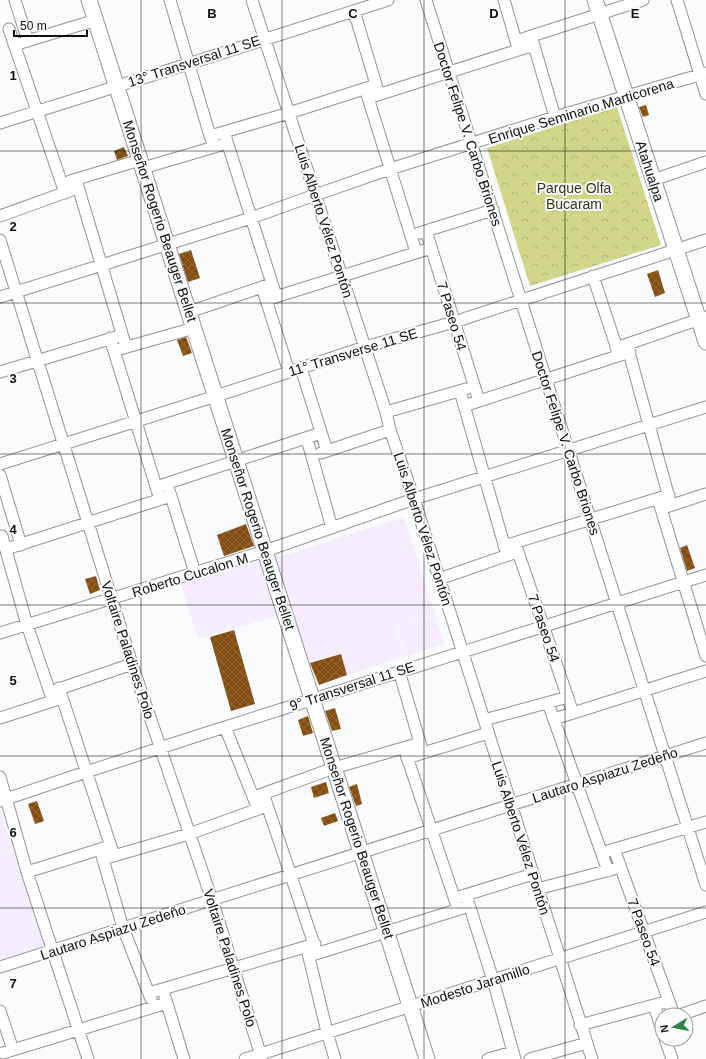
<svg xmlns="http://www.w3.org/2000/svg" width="706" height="1059" font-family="Helvetica,sans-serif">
  <defs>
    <pattern id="park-crowns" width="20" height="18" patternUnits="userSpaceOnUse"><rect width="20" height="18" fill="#d1d688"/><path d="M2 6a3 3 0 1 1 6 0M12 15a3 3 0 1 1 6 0" fill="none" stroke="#b2b774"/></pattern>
    <pattern id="building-cross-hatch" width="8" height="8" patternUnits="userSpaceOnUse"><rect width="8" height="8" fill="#844e10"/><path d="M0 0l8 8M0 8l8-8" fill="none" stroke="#91683a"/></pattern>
  </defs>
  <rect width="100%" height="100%" fill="#f9fbfd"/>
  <path fill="#f5edfe" d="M404,517L435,614L396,626L406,656L347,675L341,654L309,662L276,558Z
    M262,558L281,615L198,639L181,584Z
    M435,615L444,644L407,656L397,626Z
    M1,812L45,948L0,962V813Z"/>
  <path fill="url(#park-crowns)" d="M617,107L661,245L530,286L487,148Z"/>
  <path fill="url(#building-cross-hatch)" d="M646,105L649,115L643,117L639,107Z
    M124,147L128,156L117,160L114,151Z
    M191,250L200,278L188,282L179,254Z
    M658,270L665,293L655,297L647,274Z
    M186,337L192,353L183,356L177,340Z
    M246,524L254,546L224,556L217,535Z
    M687,545L695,568L687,571L680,548Z
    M96,576L100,590L90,594L85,579Z
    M234,630L255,704L231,711L210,637Z
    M341,654L347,675L319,685L310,663Z
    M335,708L341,729L332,731L325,711Z
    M308,716L313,733L303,736L298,720Z
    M326,782L329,793L314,798L311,787Z
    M357,784L362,804L356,806L349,787Z
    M37,801L44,821L35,824L28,804Z
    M335,813L338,821L324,826L321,818Z"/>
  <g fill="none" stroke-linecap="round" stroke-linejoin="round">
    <defs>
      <path id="street" d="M15,0L28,41
        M170,0L210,136L215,147
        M252,0L386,412L390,430L414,499L592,1059
        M426,0L706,885
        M504,0L518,48
        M677,0L706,94
        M354,11L378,91
        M9,29L65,193
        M532,39L555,117
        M516,41L643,0
        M14,45L96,20
        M366,91L416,252
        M368,98L534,45
        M0,123L188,64L388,0
        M224,132L276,296
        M210,136L289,113L376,85
        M143,168L221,145
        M76,180L126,347
        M653,180L706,162
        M70,181L140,160
        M0,216L72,190
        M426,231L479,401
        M419,233L493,210
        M0,240L132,664L212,900L262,1059
        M593,276L619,355
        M262,287L289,372
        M0,297L251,218L315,195L390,169L555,117L706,73
        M266,300L431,248
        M189,312L268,285
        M110,338L158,493
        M627,345L671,505
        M616,348L706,317
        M120,349L194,328
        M301,368L327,451
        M0,372L116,337
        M460,391L507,555
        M464,406L630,352
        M386,412L466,389
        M307,439L332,528
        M321,453L390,430
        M0,464L216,396L365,347L454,322L706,240
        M0,475L21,545
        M156,487L321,433
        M169,490L195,573
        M658,499L706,656
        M666,507L706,494
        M2,536L27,625L53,701
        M515,543L573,713
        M504,546L669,495
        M6,549L171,496
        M439,579L514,553
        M0,633L265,551L414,499L706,407
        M399,671L423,753
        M59,688L114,856
        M53,691L132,664
        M548,703L608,871
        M0,718L59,699
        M554,719L706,671
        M484,720L568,697
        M225,727L256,804
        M404,748L458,909
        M407,758L488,733
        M0,777L27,872L88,1059
        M254,797L334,768L420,743
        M265,799L317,953
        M0,801L86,772L203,734L706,575
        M100,849L123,928L151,999
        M614,849L674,1015
        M608,851L706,822
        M103,859L189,834L267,806
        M27,872L107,847
        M537,889L614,869
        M466,895L493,980L515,1059
        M459,897L533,874
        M307,949L327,1032L335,1059
        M309,956L463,908
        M0,967L706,743
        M149,993L315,944
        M165,997L184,1059
        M654,1005L662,1030
        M0,1011L13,1050
        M680,1015L706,1006
        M580,1025L669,1001
        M665,1039L672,1059
        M3,1053L167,1003
        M245,1059L706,912
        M488,1059L513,1052
        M530,1059L587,1043"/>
      <path id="secondary" d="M89,0L427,1059
        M595,0L706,342"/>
    </defs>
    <use href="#street" stroke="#929496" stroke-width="13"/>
    <use href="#secondary" stroke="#929496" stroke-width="17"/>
    <use href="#street" stroke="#fff" stroke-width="11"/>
    <use href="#secondary" stroke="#fff" stroke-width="15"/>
  </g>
  <path fill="none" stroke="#0f1010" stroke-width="1" stroke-opacity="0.55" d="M141,0V1059M282,0V1059M424,0V1059M565,0V1059M0,151H706M0,303H706M0,454H706M0,605H706M0,756H706M0,908H706"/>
  <g text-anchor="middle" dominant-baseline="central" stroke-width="4" stroke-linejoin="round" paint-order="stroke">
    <g font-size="14" fill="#0f1010" stroke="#f9fbfd">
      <text transform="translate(194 61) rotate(-18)">13° Transversal 11 SE</text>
      <text transform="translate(581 111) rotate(-17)">Enrique Seminario Marticorena</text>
      <text transform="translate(468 134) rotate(72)">Doctor Felipe V. Carbo Briones</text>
      <text transform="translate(650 171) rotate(72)">Atahualpa</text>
      <text transform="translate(160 221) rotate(72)">Monseñor Rogerio Beauger Bellet</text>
      <text transform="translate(324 221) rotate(72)">Luis Alberto Vélez Pontón</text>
      <text transform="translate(452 316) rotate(73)">7 Paseo 54</text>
      <text transform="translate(353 352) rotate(-17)">11° Transverse 11 SE</text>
      <text transform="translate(566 443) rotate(72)">Doctor Felipe V. Carbo Briones</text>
      <text transform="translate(258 529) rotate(72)">Monseñor Rogerio Beauger Bellet</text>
      <text transform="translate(423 529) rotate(72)">Luis Alberto Vélez Pontón</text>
      <text transform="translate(190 575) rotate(-17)">Roberto Cucalon M</text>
      <text transform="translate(544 628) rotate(71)">7 Paseo 54</text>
      <text transform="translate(128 650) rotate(72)">Voltaire Paladines Polo</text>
      <text transform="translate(352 686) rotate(-18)">9° Transversal 11 SE</text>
      <text transform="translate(605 775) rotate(-18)">Lautaro Aspiazu Zedeño</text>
      <text transform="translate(357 838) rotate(72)">Monseñor Rogerio Beauger Bellet</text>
      <text transform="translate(521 838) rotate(72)">Luis Alberto Vélez Pontón</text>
      <text transform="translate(113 932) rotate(-18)">Lautaro Aspiazu Zedeño</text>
      <text transform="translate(644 932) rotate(70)">7 Paseo 54</text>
      <text transform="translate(230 958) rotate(72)">Voltaire Paladines Polo</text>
      <text transform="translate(475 986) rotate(-18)">Modesto Jaramillo</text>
    </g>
    <g font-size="14" fill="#343614" stroke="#f9fbfd">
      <text x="574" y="188">Parque Olfa<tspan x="574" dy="16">Bucaram</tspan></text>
    </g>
  </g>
  <g font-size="13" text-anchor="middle" font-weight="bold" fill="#0f1010" stroke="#f9fbfd" stroke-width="4" stroke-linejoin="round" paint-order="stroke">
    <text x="212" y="18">B</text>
    <text x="353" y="18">C</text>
    <text x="494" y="18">D</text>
    <text x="635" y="18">E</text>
    <text x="13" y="80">1</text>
    <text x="13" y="231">2</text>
    <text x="13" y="383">3</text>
    <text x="13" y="534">4</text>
    <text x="13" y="685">5</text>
    <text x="13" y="837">6</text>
    <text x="13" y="988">7</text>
  </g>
  <g transform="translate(674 1027) rotate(260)"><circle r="19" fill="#f9fbfd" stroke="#9b9d9e"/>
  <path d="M0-3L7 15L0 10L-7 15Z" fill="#33804f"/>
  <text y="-6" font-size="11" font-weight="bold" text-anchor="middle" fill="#0f1010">N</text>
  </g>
  <path d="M14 30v6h73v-6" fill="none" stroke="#0f1010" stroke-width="2"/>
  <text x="20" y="30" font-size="12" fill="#0f1010" stroke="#f9fbfd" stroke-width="3" paint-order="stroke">50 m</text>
</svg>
